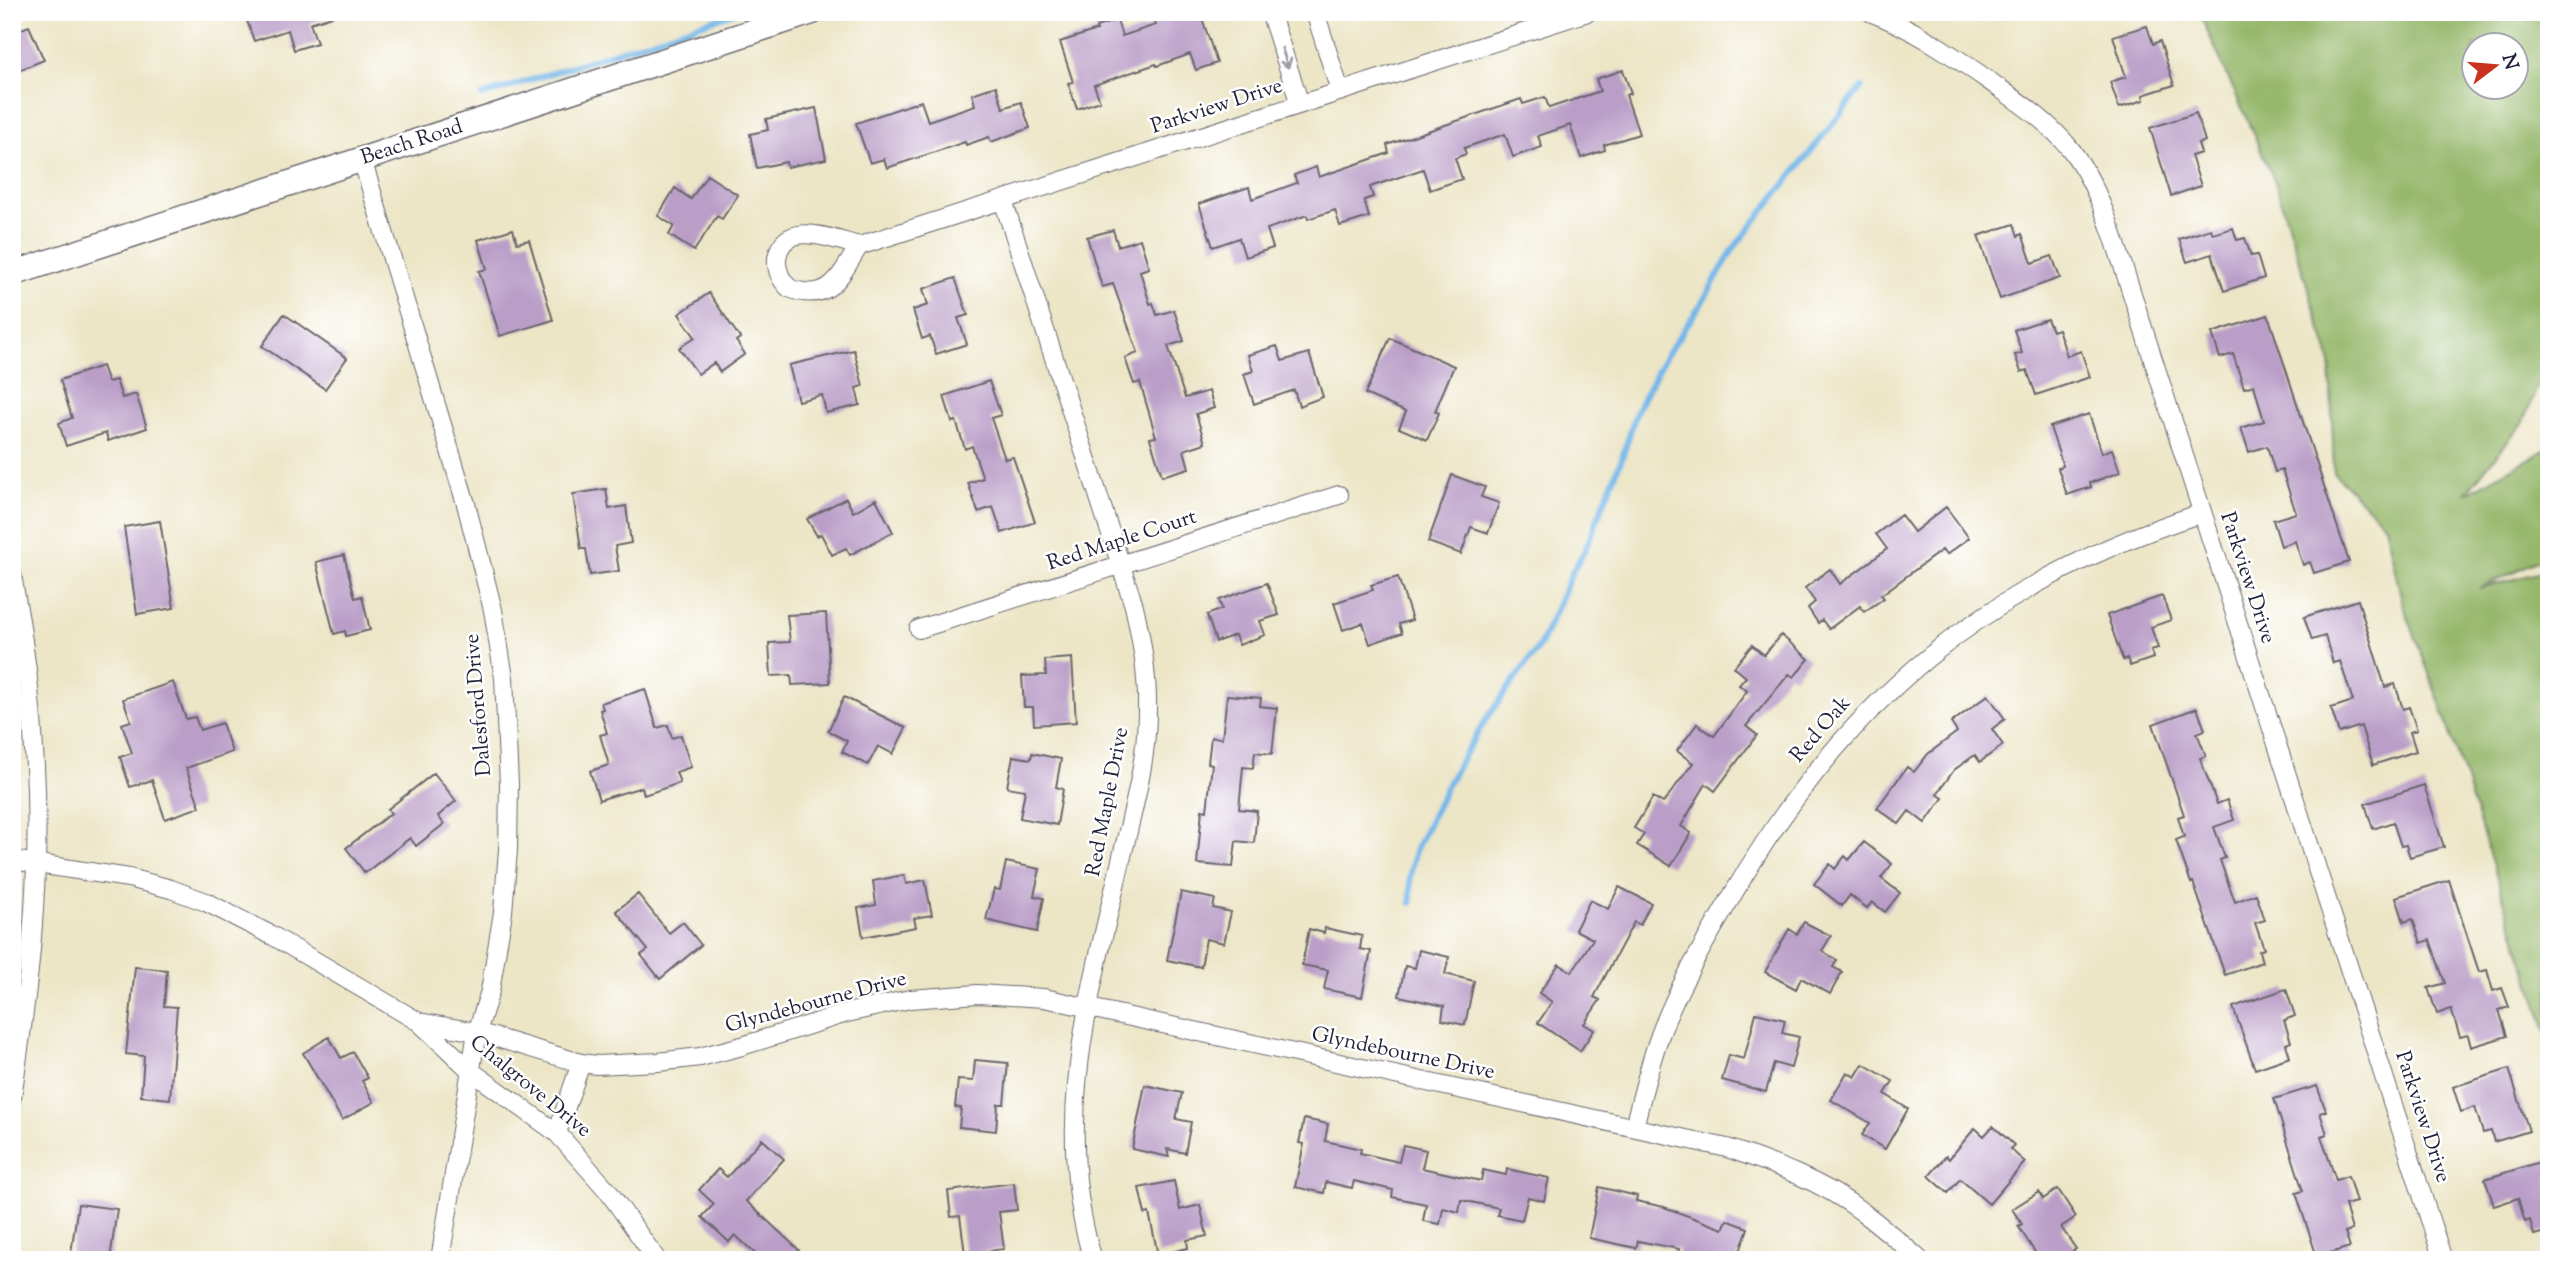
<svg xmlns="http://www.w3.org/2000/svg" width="2561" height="1272" font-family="'Sorts Mill Goudy',serif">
  <rect width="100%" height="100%" fill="#fff"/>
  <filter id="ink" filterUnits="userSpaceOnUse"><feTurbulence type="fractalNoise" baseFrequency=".0143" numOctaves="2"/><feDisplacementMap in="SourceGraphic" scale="14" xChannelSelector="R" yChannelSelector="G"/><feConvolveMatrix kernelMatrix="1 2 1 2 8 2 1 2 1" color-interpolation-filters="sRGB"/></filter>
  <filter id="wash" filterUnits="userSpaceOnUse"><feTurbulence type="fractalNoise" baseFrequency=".00686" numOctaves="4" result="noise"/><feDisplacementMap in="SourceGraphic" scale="28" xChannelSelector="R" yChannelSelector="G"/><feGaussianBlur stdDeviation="1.57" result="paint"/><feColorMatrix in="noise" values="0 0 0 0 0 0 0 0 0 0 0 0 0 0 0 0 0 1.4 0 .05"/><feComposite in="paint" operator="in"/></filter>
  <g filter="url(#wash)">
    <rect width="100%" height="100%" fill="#ece5c6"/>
    <path fill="#96b86c" stroke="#5c6d54" stroke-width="2" fill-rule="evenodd" d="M2199,12H2549V358L2523,422L2465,494L2549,448V555L2480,588L2549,570V1041L2464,775L2438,698L2402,601L2385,525L2334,473L2330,359L2275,182ZM2474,46H2516V88H2474Z"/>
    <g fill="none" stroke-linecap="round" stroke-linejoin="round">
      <path stroke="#73b7e9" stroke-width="6" d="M482,96L737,12
        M1411,903L1410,877L1415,851L1446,787L1464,755L1487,718L1540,645L1573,570L1585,550L1622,458L1637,410L1663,360L1700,306L1734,248L1862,87"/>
    </g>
    <g id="blocks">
      <path fill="#ba9ec8" d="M244,12H331L332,16L310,23L317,43L294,50L288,30L254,41Z
        M1178,12H1200L1217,63L1196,70L1190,54L1157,66L1156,64L1094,85L1100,101L1077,109L1068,83L1073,82L1060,42L1097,30L1096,27L1117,20L1122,36L1156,25L1154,20Z
        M29,26L44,60L12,73V33Z
        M2147,26L2153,44L2160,41L2174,85L2143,95L2144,100L2119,108L2110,82L2126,77L2113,36Z
        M1623,70L1631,93L1626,95L1639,134L1604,145L1605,150L1581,158L1570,125L1538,136L1542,147L1513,157L1505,134L1464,148L1466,154L1455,158L1462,179L1430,190L1423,169L1370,187L1373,197L1364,200L1369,217L1340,226L1335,210L1308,219L1307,215L1267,229L1273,248L1245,257L1239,238L1213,247L1199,204L1249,187L1252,199L1297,183L1294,175L1316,167L1319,177L1389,153L1387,145L1521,99L1523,104L1545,97L1549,108L1600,91L1596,79Z
        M996,86L1003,108L1021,102L1030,128L991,142L989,137L966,145L965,142L887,168L884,159L870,163L856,123L921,101L928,121L975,105L972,94Z
        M816,108L826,159L787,167L786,162L757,168L750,134L768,130L766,119Z
        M2196,113L2205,141L2198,144L2201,153L2191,156L2201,186L2171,196L2150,128Z
        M707,175L738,195L722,219L717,216L694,251L669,235L674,226L658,216L675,188L691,199Z
        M2014,224L2018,236L2022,234L2032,263L2052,256L2060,278L2000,299L1978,236Z
        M2233,228L2237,240L2245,238L2251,256L2257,255L2264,278L2224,291L2212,254L2187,262L2179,239L2211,229L2213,234Z
        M513,229L517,243L529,240L553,320L500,336L479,271L487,269L478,240Z
        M1113,230L1118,246L1140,239L1149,268L1140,271L1150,304L1153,303L1157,315L1174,310L1184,341L1168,346L1185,398L1209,391L1214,408L1196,414L1205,443L1184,450L1189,468L1162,476L1150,438L1156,437L1140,382L1134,384L1125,358L1138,353L1113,284L1102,287L1087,237Z
        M955,278L968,315L958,318L967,344L936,354L930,336L922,339L913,310L928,305L923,289Z
        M709,293L740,338L736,341L745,354L720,372L714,363L698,374L679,348L695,337L679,314Z
        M284,314L347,358L325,389L262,346Z
        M2268,315L2349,562L2314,573L2310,562L2303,565L2295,541L2281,546L2273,520L2296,513L2282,470L2275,472L2267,446L2249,452L2241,428L2264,421L2254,385L2244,388L2233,354L2220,358L2212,333Z
        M2047,319L2052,331L2058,329L2067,356L2081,351L2090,377L2036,395L2027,370L2021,372L2015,355L2022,353L2014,330Z
        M1390,338L1454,366L1435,411L1439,413L1427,440L1399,428L1406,412L1365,394Z
        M1277,346L1282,361L1309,353L1323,397L1299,406L1294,390L1254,404L1244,374L1253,371L1248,355Z
        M854,350L863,386L856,388L860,405L826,413L822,395L798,401L789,365Z
        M102,366L108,382L116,380L122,398L136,394L147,428L108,441L106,433L66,446L59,423L72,418L60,380Z
        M989,381L1001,415L991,418L1005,459L1013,457L1035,522L1002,533L993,507L978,512L968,483L983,478L972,446L965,449L956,421L952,422L944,396Z
        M2089,414L2102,453L2112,449L2120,472L2090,483L2091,487L2067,495L2058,468L2063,466L2050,427Z
        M1452,475L1485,487L1481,497L1499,503L1488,533L1471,527L1461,554L1428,542Z
        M606,489L609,509L626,506L631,543L615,546L619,571L590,575L586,549H581L573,494Z
        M846,498L853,512L876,499L893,532L850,555L846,548L832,555L821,534L817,536L807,519Z
        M1946,507L1969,538L1946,555L1942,550L1881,595L1884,598L1864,612L1860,606L1829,629L1822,620L1818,623L1808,608L1815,602L1805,588L1830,569L1840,584L1887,549L1876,534L1901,515L1914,532Z
        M160,521L174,608L137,614L124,527Z
        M344,555L355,598L362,596L370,630L346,636L345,631L334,634L316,562Z
        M1398,577L1412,620L1399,624L1402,633L1370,644L1363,623L1343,630L1334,603L1373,590L1371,585Z
        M1267,583L1279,615L1260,621L1265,635L1239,645L1235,635L1216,642L1207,615L1222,609L1219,600Z
        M2162,596L2171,620L2151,627L2158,648L2151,650L2153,658L2130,666L2127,658L2123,660L2107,615Z
        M2358,600L2385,687L2395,684L2403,709L2409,707L2417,730L2410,732L2416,751L2373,765L2361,726L2339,733L2331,708L2353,701L2340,661L2333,663L2325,636L2312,640L2304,617Z
        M826,613L830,683L792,685L791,675L771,676L769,643L790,642L787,615Z
        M1781,635L1809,659L1794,677L1789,674L1746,726L1757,735L1715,791L1706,784L1681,826L1691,833L1671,866L1637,845L1644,834L1634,828L1653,797L1663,803L1693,763L1677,751L1697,724L1714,736L1747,691L1739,685L1746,677L1734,667L1752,645L1764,655Z
        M1072,658L1076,722L1034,725L1033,707H1024L1022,676L1046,675L1045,660Z
        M173,682L186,719L195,717L200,730L222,723L232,752L186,768L200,807L165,819L152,780L130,787L120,757L132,753L122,724L131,721L123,699Z
        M645,689L657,728L668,725L672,738L681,735L691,767L676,772L680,783L644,795L642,787L599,800L590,771L609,765L600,735L607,733L600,710L603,709L601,703Z
        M1227,695L1261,698L1260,706L1277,708L1272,754L1255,752L1253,768L1243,767L1239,809L1257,811L1254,843L1236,841L1233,867L1197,864L1202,810L1207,811L1212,764L1208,763L1211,737L1222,738Z
        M1988,695L2005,719L1992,729L2003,745L1980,762L1975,755L1954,770L1937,794L1943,798L1925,823L1909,811L1899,824L1877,808L1907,767L1914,772L1928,754L1957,732L1951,723Z
        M844,697L906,728L893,754L878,746L868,765L842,752L847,741L828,731Z
        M2197,708L2205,730L2197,733L2206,756L2200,758L2217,804L2227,800L2234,820L2214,827L2225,858L2220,860L2235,902L2256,894L2265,920L2255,923L2264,949L2259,951L2262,962L2225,975L2193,882L2191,883L2176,840L2184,837L2178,817L2184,815L2153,724Z
        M1032,753L1061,759L1056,787L1063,789L1057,825L1020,818L1025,790L1007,787L1013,756L1031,759Z
        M434,773L456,801L438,816L444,824L416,846L410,838L365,873L346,848L391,813L388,809Z
        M2424,785L2444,847L2410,857L2406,845L2401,846L2393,822L2373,829L2365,804Z
        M1864,842L1892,864L1881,878L1900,893L1885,912L1872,902L1867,908L1850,895L1842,906L1814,884L1830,864L1835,869L1845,856L1849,860Z
        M1006,862L1040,869L1034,896L1044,898L1037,932L986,920L994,889L1000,890Z
        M904,875L906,884L925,880L932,915L914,918L916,927L863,937L858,908L876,905L873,881Z
        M2449,880L2479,972L2487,970L2493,991L2502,988L2509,1007L2499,1010L2507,1036L2471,1047L2468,1035L2460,1037L2451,1009L2437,1014L2428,988L2445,983L2430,940L2421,943L2413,919L2404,922L2396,897Z
        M1619,887L1651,903L1640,925L1634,922L1594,997L1600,1000L1584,1024L1594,1030L1580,1051L1538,1023L1552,1002L1539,993L1559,964L1572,972L1593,939L1575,930L1590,900L1608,909Z
        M1181,892L1215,899L1213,908L1231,912L1224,943L1206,939L1201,967L1167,960Z
        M638,894L669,933L683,922L701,945L660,979L641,955L648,950L616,911Z
        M1804,922L1831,936L1822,951L1837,960L1833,967L1842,972L1830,994L1801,978L1796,989L1765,972L1789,929L1797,934Z
        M1325,928L1362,936L1360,949L1371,951L1362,997L1324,989L1328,970L1302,965L1309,929L1324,933Z
        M1419,950L1449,957L1445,974L1474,981L1465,1025L1442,1020L1444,1006L1399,996L1405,966L1415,968Z
        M135,967L167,970L164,1006L177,1007L170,1099L141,1096L144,1056L126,1054Z
        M2286,989L2295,1016L2284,1020L2291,1042L2286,1044L2290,1057L2255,1069L2233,1007Z
        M1756,1013L1785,1020L1782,1033L1799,1037L1791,1068L1774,1063L1766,1092L1722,1080L1729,1055L1744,1059Z
        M329,1037L341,1058L353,1052L368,1078L362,1081L374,1102L342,1120L303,1053Z
        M975,1060L1008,1063L1004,1104H998L996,1131L959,1127L961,1108L955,1107L958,1080L973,1081Z
        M1863,1064L1893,1081L1885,1094L1908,1109L1885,1149L1862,1135L1870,1123L1831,1100L1847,1072L1855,1077Z
        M2509,1069L2529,1131L2494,1142L2491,1131L2483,1133L2475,1107L2461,1112L2453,1087Z
        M1145,1085L1182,1093L1176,1119L1191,1122L1185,1153L1167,1149L1169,1157L1132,1149Z
        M2317,1086L2326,1111L2320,1113L2327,1134L2321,1136L2336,1180L2348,1176L2356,1202L2345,1205L2352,1230L2345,1232L2350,1247L2317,1257L2296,1193L2303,1191L2274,1099Z
        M1304,1119L1328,1124L1325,1141L1361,1149L1360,1153L1399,1162L1403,1145L1426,1150L1422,1168L1481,1181L1483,1170L1506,1175L1507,1169L1549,1178L1544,1201L1528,1197L1522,1220L1497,1215L1499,1208L1461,1200L1459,1212L1443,1208L1440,1224L1423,1221L1426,1204L1392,1197L1393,1190L1354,1181L1352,1188L1326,1182L1324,1193L1295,1187L1304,1144L1299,1143Z
        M1993,1126L2014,1145L2010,1149L2025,1162L1989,1204L1960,1179L1948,1193L1929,1176L1946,1156L1949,1159L1975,1128L1984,1136Z
        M762,1139L784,1159L746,1201L799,1250L791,1260H762L735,1235L729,1242L702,1217L714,1204L699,1190L718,1169L727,1177Z
        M2549,1159V1231L2534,1235L2530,1220L2525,1222L2518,1198L2494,1206L2485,1179Z
        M1174,1181L1180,1210L1200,1205L1207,1236L1187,1240L1188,1248L1158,1255L1149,1213L1145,1214L1139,1188Z
        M1014,1183L1017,1210L999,1212L1004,1249L965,1254L960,1216L951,1217L948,1191Z
        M1599,1187L1637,1196L1636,1201L1664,1207L1723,1229L1727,1220L1748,1228L1737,1260H1676L1679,1249L1638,1241L1636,1248L1589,1238Z
        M2058,1189L2076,1217L2061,1227L2076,1249L2059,1260H2040L2018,1226L2022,1224L2012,1209L2039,1192L2043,1199Z
        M78,1204L117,1209L110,1260H70Z"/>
    </g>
  </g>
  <g filter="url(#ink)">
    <use href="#blocks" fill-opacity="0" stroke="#69666c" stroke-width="2"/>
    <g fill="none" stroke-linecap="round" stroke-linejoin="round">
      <defs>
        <path id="street" d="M1270,12L1300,104
          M1315,12L1340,91
          M1870,12C1916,29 1955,57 1995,85C2022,104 2051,124 2072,151C2092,178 2103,207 2114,238L2443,1260
          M362,159L466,504L493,610L504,678L509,784L508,850L503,912L490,991L477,1032L440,1260
          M1003,200L1134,606C1142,641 1148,675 1147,711C1147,759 1134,806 1123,852C1092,987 1050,1122 1093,1260
          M859,246C840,276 830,304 789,288C781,280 776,270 777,258C784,217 835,240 859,246L1588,12
          M12,575C35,693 42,817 32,937C28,991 20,1044 12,1097
          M919,629L1339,495
          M12,860L129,878L171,889L206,902L273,936L419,1022L477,1032L581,1063L597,1065L658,1062L700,1057L742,1046L847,1013L910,999L978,994L1044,998L1727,1148C1774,1164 1821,1181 1861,1211C1882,1226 1901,1243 1920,1260
          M419,1022L471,1071L557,1133L608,1191L657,1260
          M1634,1127C1642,1096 1649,1065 1660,1035C1678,986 1707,939 1733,894C1845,700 1989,581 2202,513
          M557,1133L581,1063"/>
        <path id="secondary" d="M12,274L812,12"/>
      </defs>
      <use href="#street" stroke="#69666c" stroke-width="20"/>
      <use href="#secondary" stroke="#69666c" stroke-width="27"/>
      <use href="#street" stroke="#fff" stroke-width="18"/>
      <use href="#secondary" stroke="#fff" stroke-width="24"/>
    </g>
    <defs><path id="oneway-shaft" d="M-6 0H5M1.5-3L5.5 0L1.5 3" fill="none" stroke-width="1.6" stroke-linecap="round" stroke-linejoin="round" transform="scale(1.75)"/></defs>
    <use stroke="#9c9ca7" href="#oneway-shaft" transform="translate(1285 58) rotate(72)"/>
  </g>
  <g text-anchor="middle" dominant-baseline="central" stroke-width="5" stroke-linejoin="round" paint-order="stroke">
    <g font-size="21" fill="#22223b" stroke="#fff">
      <text transform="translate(1217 107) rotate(-18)">Parkview Drive</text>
      <text transform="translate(412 143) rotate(-18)">Beach Road</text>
      <text transform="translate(1122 541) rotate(-18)">Red Maple Court</text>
      <text transform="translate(2247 578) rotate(72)">Parkview Drive</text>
      <text transform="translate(479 705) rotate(-95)">Dalesford Drive</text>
      <text transform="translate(1821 730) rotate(-49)">Red Oak</text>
      <text transform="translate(1108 802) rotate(-79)">Red Maple Drive</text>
      <text transform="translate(816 1003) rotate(-15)">Glyndebourne Drive</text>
      <text transform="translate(1403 1054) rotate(12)">Glyndebourne Drive</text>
      <text transform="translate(530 1087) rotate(39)">Chalgrove Drive</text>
      <text transform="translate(2422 1117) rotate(72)">Parkview Drive</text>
    </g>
  </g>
  <rect width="2561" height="1272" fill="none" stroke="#fff" stroke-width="42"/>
  <g transform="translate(2495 66) rotate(74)"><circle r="33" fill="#ffffff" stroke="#a7a7b1" stroke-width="2"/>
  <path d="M0-5L12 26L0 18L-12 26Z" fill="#c8321e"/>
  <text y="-10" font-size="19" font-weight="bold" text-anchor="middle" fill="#22223b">N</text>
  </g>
</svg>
